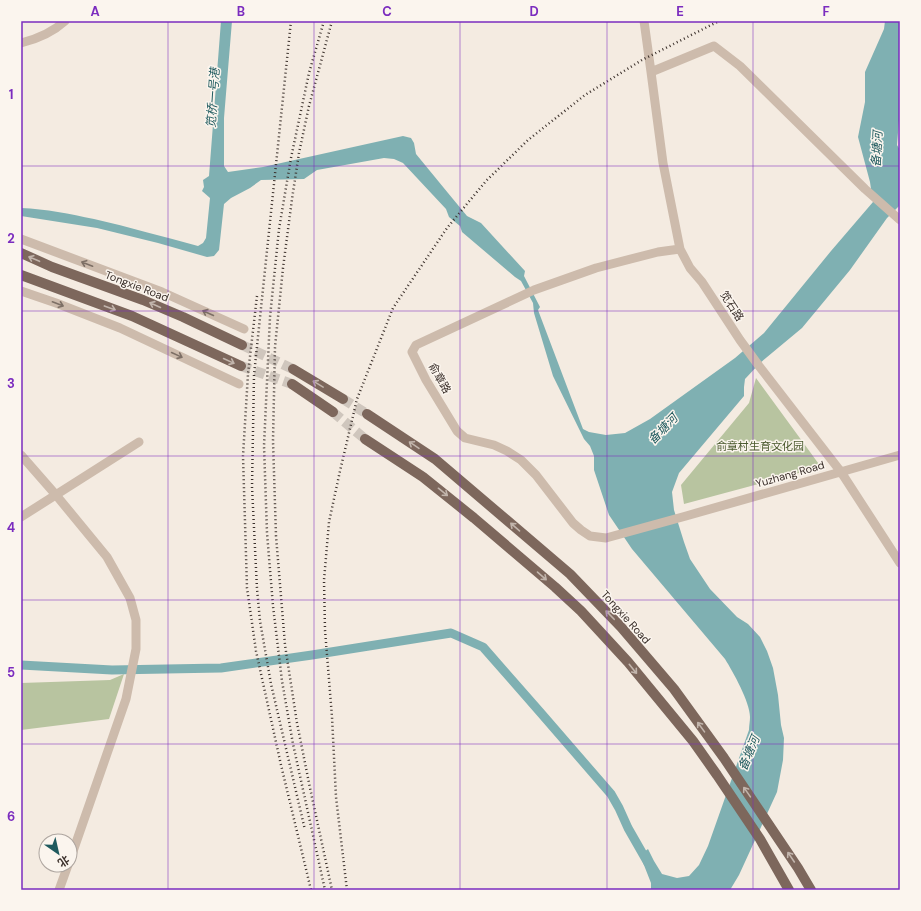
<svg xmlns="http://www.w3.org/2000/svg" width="921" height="911" font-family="'DM Sans','Noto Sans SC',sans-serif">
  <rect width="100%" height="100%" fill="#f4ebe1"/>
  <path fill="#b8c4a0" d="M756,378L821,467L684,504L681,485L749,403Z
    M124,674L109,719L21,730V683L110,680Z"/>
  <path fill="#7fb0b2" d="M221,21H232L224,118V166L228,172L263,167L403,136L411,138L414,143L416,154L448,193L467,216L481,223L525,271L524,276L540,307L538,310L583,429L589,432L606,435L625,433L650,419L735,358L764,333L831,251L873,202L870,182L858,137L865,102V72L884,29L885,21H900V108L897,145L900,150V205L887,218L850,270L802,328L760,363L745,379L744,387V396L679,473L672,492L674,510L684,542L690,559L710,589L737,617L748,624L760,637L767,651L773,668L778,695L781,725L784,738L783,760L777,792L739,875L730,890H651V883L640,855L648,849L654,861L662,874L677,878L689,876L699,865L708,846L749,730C749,726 750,721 750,717C750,702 733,672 725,659L632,549L609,515L594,470V456L590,446L584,439L553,376L534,313L533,303L521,281L515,277L462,232L460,226L449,217L446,209L403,163L394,159L384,158L317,170L304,179L261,180L250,188L231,198L224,204L219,250L214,256L207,257L158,243L97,228L21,216V208C46,209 70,214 94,219C129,227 164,237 198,246L203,243L206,238L210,198L202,191L204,187L203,180L209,176Z"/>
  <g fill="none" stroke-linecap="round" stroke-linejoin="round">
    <path stroke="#7fb0b2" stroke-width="9" d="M21,665L112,670L221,668L312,655L451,633L483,647L540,712L611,794L619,808L628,828L648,863"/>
    <path stroke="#cfc6bd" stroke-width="10" stroke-dasharray="10 5" stroke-linecap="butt" d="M242,345L293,369
      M241,366L292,384
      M343,399L367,414
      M333,412L365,439"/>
    <path stroke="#cdbbac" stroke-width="9" d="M644,21L651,72L663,163L680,249L690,268L702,282L740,340L759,366L841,472L900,563
      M21,43C37,39 53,32 65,21
      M651,72L714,46L740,66L865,189L900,220
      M21,239L162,292L244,329
      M680,249L658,252L596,268L534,290L416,345L412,352L426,380L457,431L465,438L494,445L507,451L521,460L536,475L573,523L581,530L590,536L606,538L686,516L900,455
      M21,291L56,303L120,328L239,384
      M21,455L56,495L107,557L130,598L136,620V649L126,699L70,860
      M21,517L139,442
      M59,890L68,865"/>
    <path stroke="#7d675c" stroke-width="10" d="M21,253L52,267L143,300L183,317L242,345
      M21,275L132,316L241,366
      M293,369L343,399
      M292,384L333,412
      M367,414L435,459L570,574L621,627L674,689L724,758L798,868L811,890
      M365,439L423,477L474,518L555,587L581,611L628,662L693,741L717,775L760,839L789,890"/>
    <path stroke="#3b302b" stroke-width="2.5" stroke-dasharray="1 3" stroke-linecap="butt" d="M291,21L254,375L252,487L257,589L260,621L271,684L305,830
      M324,21L309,73L291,158L279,229L270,317L264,446L267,533L273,606L282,681L293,744L325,890
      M332,21L309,106L299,153L292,199L283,268L275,347L273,441L276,536L285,645L297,723L310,788L332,890
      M257,296L248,374L243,456L247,588L256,651L281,765L311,890
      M347,890L336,797L332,717L325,630L324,580L329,522L340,471L357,399L393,308L447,228L486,181L528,140L585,95L642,60L719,21"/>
  </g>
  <defs><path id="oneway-shaft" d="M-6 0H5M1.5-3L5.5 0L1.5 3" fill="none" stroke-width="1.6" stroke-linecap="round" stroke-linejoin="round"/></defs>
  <g stroke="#c2b5ac">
    <use href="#oneway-shaft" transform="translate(34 259) rotate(-157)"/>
    <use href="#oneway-shaft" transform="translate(155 305) rotate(-156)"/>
    <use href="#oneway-shaft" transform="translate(110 308) rotate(20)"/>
    <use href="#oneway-shaft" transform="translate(229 361) rotate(25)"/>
    <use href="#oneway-shaft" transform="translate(318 384) rotate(-149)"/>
    <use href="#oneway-shaft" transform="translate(414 445) rotate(-146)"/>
    <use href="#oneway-shaft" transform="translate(443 492) rotate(39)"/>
    <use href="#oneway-shaft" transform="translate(515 527) rotate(-139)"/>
    <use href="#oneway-shaft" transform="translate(542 576) rotate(41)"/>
    <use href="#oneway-shaft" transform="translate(610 615) rotate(-134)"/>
    <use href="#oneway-shaft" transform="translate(633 669) rotate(51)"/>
    <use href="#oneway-shaft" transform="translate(701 727) rotate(-126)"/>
    <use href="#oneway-shaft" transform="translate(747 792) rotate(-125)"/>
    <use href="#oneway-shaft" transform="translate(791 857) rotate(-124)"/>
  </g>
  <g stroke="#7d6f65">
    <use href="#oneway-shaft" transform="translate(87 264) rotate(-159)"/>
    <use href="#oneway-shaft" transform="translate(58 304) rotate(21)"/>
    <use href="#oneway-shaft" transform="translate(208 313) rotate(-156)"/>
    <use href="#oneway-shaft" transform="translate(177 355) rotate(25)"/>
  </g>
  <path fill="none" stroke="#7b2cbf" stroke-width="1" stroke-opacity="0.55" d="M168,21V890M314,21V890M460,21V890M607,21V890M753,21V890M21,166H900M21,311H900M21,456H900M21,600H900M21,744H900"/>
  <g text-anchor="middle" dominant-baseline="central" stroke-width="3" stroke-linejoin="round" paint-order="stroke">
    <g font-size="11" fill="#3b302b" stroke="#fbf5ee">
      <text transform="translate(137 286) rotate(21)">Tongxie Road</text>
      <text transform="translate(732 306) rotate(57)">笕石路</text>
      <text transform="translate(440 378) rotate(61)">俞章路</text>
      <text transform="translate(790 474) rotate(-16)">Yuzhang Road</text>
      <text transform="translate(626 617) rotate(48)">Tongxie Road</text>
    </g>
    <g font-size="11" fill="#4a5a2e" stroke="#fbf5ee">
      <text x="760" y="446">俞章村生育文化园</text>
    </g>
    <g font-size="12" font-style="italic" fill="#1f5a5e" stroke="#fbf5ee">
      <text transform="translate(213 98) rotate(-86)">笕桥一号港</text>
      <text transform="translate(877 149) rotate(-87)">备塘河</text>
      <text transform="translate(663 429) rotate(-46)">备塘河</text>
      <text transform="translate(749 753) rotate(-67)">备塘河</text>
    </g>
  </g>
  <rect width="921" height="911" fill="none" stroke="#fbf5ee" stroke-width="44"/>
  <g transform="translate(58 853) rotate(146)"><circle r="19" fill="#fbf5ee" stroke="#aea6a0"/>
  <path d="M0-3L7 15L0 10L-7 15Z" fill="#1f5a5e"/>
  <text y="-6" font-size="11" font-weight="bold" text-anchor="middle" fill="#3b302b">北</text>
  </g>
  <rect x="22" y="22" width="877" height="867" fill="none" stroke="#7b2cbf" stroke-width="1.5"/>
  <g font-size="13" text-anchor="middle" font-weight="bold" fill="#7b2cbf">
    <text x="95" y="16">A</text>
    <text x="241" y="16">B</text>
    <text x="387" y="16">C</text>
    <text x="534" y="16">D</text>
    <text x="680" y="16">E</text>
    <text x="826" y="16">F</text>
    <text x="11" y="99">1</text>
    <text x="11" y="243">2</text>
    <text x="11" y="388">3</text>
    <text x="11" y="532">4</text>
    <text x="11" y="677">5</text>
    <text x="11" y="821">6</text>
  </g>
</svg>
